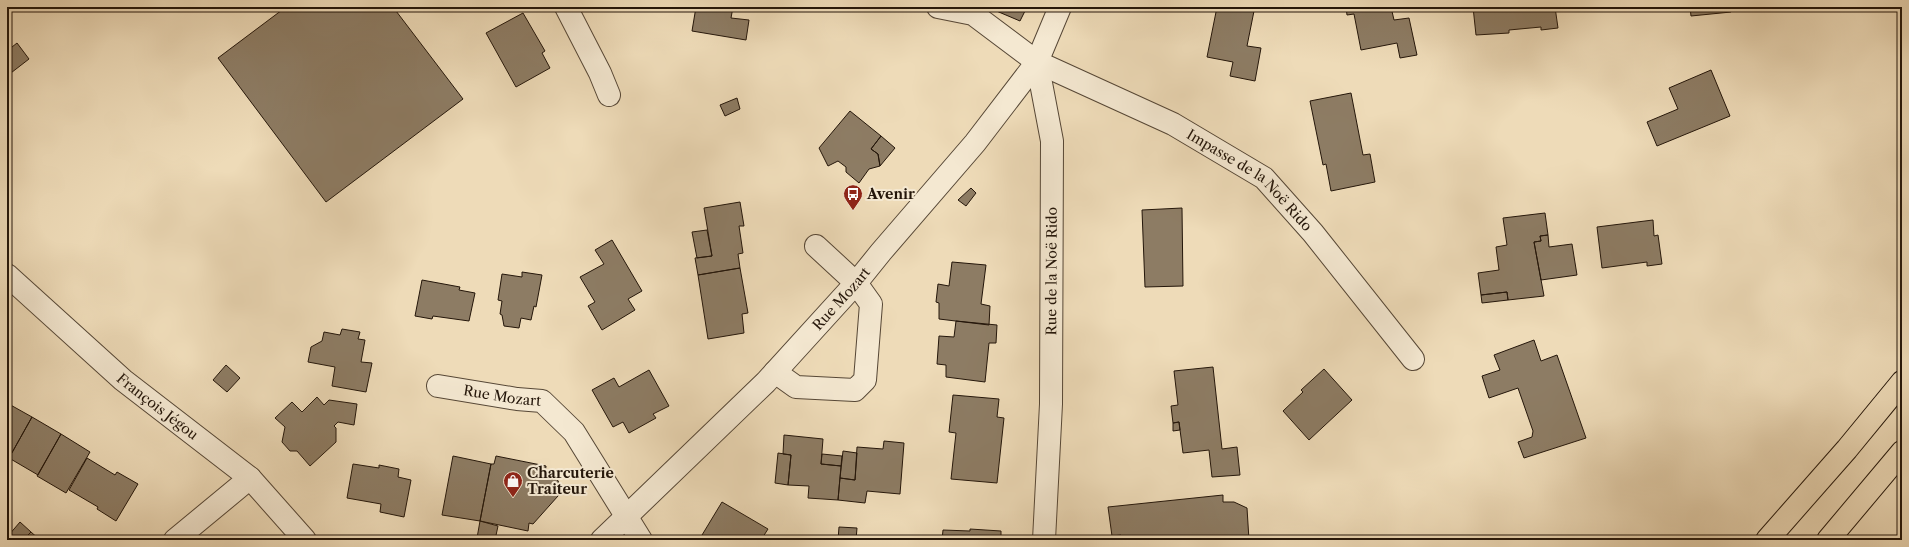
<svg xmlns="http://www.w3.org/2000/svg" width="1909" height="547" font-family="'Libre Caslon Text',serif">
  <rect width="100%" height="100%" fill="#eedbb8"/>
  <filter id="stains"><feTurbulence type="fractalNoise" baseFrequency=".005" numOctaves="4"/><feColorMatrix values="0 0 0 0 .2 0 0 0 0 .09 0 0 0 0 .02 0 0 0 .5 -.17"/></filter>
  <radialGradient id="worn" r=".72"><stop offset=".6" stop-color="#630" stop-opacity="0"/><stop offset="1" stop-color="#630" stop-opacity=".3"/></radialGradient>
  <path fill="#8d7c64" stroke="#24160a" d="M286,7H393L463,99L326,202L218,58Z
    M696,7H733L731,18L749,20L746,40L692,31Z
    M987,7H1027L1020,21Z
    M1217,7H1234L1254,11L1247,46L1261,48L1255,81L1230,76L1233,62L1207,57Z
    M1346,7H1391L1394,20L1409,18L1417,55L1400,58L1397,43L1361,50L1354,14L1347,15Z
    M1473,7H1555L1558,28L1541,30V27L1509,30V33L1476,35Z
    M1690,7H1731V12L1691,16Z
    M523,13L545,51L542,53L550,68L516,87L486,33Z
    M17,43L29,59L7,76V51Z
    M1711,70L1730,116L1657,146L1647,122L1678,109L1669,88Z
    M1351,93L1363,155L1370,154L1375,182L1331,191L1326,164L1323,165L1310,101Z
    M737,98L740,109L725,116L720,105Z
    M850,111L881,136L871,149L878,154L880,166L869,169L859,183L846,172V167L838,161L828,166L819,148Z
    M881,136L895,148L880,166L878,154L871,149Z
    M971,188L976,193L966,206L958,200Z
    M740,202L744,226H739L743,253L738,254L740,268L698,275L695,258L712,256L704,208Z
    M1182,208L1183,286L1145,287L1142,210Z
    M1545,213L1548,235L1540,236L1541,241L1534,242L1544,296L1508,300L1507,292L1481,295L1478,273L1499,270L1496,247L1507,245L1503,218Z
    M1653,220L1654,236L1658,235L1662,264L1647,266V262L1602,268L1597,227Z
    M707,230L712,256L697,258L692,232Z
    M1548,235L1549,247L1572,244L1577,275L1541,280L1534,242L1541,241L1540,236Z
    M612,240L642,291L628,299L635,310L602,330L588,306L595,302L580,277L604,264L595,250Z
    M952,262L986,265L981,304L990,306L989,325L939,319V303L936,302L938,284L949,286Z
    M740,268L748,313L742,314L744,333L708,339L698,275Z
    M522,272L542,275L536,307L534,306L531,320L521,318L519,328L504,326L502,315L500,314L502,301L498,300L502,274L522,277Z
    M422,280L460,287L459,290L475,293L469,321L433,316L432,319L415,316Z
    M1507,292L1508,300L1482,303L1481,295Z
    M956,321L997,325L996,343H989L985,382L946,377V365L937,364L939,336L954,337Z
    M342,329L360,332L358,339L365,340L361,362L372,363L366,392L332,386L335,367L308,362L311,347L322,341L324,332L340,335Z
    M1534,340L1541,361L1557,355L1586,438L1524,458L1518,442L1532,437L1533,431L1518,388L1489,398L1482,376L1500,370L1494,355Z
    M226,365L240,378L227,392L213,380Z
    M1213,367L1222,449L1237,447L1240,475L1212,477L1209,450L1183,453L1179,422L1173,423L1171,406L1178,405L1174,371Z
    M1324,369L1352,400L1309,440L1283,411L1303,392L1301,390Z
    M649,370L669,406L653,414L656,418L629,433L623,422L613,427L592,390L614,378L619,387Z
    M953,395L999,399L997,417L1004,418L997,483L951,479L956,433L949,432Z
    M317,397L324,405L329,400L357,404L354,425L338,422L334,426L336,428V442L310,466L297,451H290L282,442L285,427L275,418L292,402L302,412Z
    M7,403L32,417L9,458L7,456Z
    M32,417L61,434L38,475L9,458Z
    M1179,422L1180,430L1173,431V423Z
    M61,434L90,452L66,493L37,476Z
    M784,435L823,439L821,464L841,466L838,500L808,498L809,486L788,485L791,455L783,454Z
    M884,441L904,443L900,494L867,491L865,503L838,500L840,478L855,480L857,447L883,449Z
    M843,451L857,453L855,480L840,478Z
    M778,453L791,455L788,485L775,483Z
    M822,454L842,456L841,466L821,464Z
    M453,456L491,464L480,521L442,515Z
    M496,456L546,466L545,475L556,477L560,485L558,496L533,524L529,523L528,531L480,521L491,464H494Z
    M87,458L115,475L117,472L138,484L116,521L97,509L98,507L69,490Z
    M353,464L379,468V465L399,469L398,477L411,480L404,517L380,512L381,504L347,498Z
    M1223,495V502H1234L1247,508L1249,540H1122L1121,535L1112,536L1108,507Z
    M722,502L768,529L761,540H699Z
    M480,521L498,526L495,540L477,538Z
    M20,522L31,532L23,540H12L8,536Z
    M839,527L857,528L856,540H838Z
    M970,529L1001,531V540H942L943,530L970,531Z
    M31,532L40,540H23Z"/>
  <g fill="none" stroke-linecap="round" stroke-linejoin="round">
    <defs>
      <g id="minor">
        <path d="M566,7L600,73L609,95"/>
        <path id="s1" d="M938,7L973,14L1037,62L1173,124L1264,178L1313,233L1413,359"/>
        <path id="s2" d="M7,275L123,380L250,478L305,540"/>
        <path d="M775,372L796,387L855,390L865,380L871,304L856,283L816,246"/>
        <path id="s3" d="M438,386L517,399L542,401L574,432L641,540"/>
        <path d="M175,540L250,478"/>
        <path id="s4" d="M602,540L766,382L856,283L881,252L975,143L1037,62"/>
        <path id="s5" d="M1044,540L1051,404L1052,141L1037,62L1060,7"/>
      </g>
      <path id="highway" d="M1767,540L1847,449L1902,382
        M1828,540L1902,452"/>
    </defs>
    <use href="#minor" stroke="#564736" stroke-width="24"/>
    <use href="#highway" stroke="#24160a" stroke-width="24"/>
    <use href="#minor" stroke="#f4e8d1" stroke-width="22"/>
    <use href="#highway" stroke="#eedbb8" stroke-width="22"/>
  </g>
  <defs>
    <symbol id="bus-pin" viewBox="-11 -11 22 30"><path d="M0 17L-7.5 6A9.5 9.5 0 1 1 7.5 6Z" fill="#8f2418" stroke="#f4e8d1"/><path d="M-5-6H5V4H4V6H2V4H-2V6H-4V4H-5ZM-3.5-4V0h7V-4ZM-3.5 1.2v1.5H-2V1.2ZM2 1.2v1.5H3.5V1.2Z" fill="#fff"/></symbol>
    <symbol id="shop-pin" viewBox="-11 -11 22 30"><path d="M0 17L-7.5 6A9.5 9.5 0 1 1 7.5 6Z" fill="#8f2418" stroke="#f4e8d1"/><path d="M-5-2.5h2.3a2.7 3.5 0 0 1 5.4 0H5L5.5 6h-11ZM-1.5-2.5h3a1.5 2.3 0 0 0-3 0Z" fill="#fff"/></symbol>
  </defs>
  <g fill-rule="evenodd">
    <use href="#bus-pin" x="842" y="183" width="22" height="30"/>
    <use href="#shop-pin" x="502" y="470" width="22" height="30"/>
  </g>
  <g text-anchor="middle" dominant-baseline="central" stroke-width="4" stroke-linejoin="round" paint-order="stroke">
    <g font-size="14" fill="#24160a" stroke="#f4e8d1">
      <text stroke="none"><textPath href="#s1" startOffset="361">Impasse de la Noë Rido</textPath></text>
      <text stroke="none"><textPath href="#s5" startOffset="269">Rue de la Noë Rido</textPath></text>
      <text stroke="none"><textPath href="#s4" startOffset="340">Rue Mozart</textPath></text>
      <text stroke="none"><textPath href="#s3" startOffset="65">Rue Mozart</textPath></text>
      <text stroke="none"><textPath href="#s2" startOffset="200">François Jégou</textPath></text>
    </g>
    <g font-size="14" font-weight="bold" fill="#24160a" stroke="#f4e8d1" text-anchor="start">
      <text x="867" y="194">Avenir</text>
      <text x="527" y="473">Charcuterie<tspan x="527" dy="16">Traiteur</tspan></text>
    </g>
  </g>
  <rect width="1909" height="547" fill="none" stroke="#eedbb8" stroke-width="24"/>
  <rect x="8" y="8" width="1893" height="531" fill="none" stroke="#24160a" stroke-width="2"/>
  <rect x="12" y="12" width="1885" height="523" fill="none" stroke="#24160a"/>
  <rect width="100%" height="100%" filter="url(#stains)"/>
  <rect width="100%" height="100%" fill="url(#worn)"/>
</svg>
